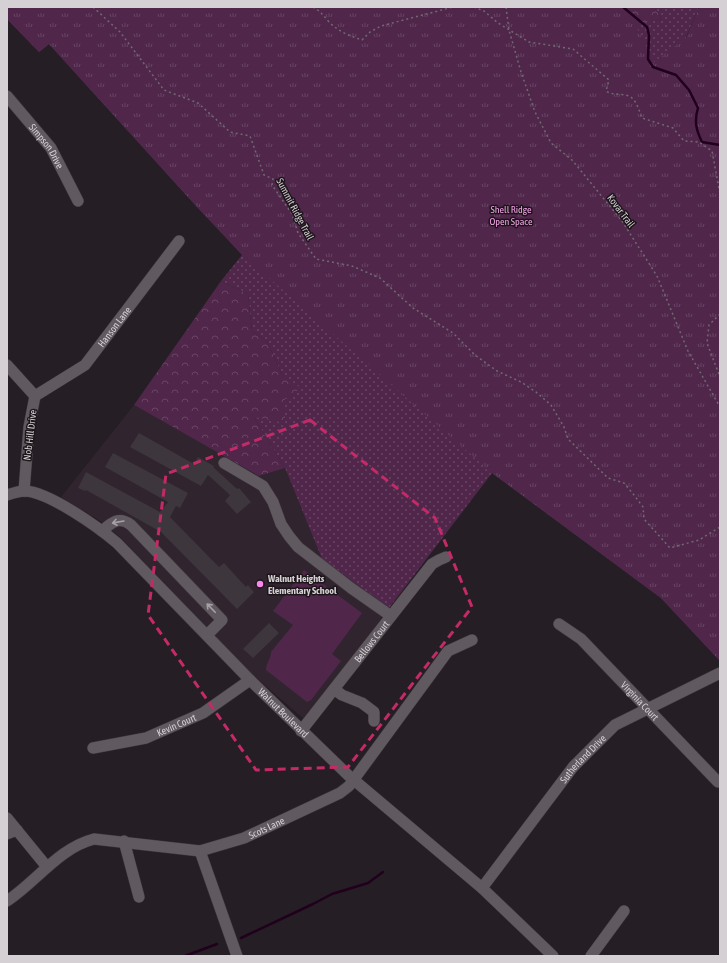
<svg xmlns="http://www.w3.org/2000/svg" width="727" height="963" font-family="'Asap Condensed',sans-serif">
  <defs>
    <pattern id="grass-dots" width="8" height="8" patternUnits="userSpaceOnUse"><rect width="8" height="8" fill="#50274b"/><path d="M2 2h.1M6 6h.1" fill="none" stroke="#684564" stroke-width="1.8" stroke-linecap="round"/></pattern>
    <pattern id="forest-crowns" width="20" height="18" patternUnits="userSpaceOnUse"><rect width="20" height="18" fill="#50274b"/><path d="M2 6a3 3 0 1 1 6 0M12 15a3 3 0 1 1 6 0" fill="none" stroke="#684564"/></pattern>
    <pattern id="park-tufts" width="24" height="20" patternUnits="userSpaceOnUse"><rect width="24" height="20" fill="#50274b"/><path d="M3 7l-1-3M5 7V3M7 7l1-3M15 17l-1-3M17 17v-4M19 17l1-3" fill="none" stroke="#684564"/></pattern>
  </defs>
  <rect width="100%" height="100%" fill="#251e24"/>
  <path fill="#30242e" d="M134,405L259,476L285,468L322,559L389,608L305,720L252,674L120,537L102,522L61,497Z"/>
  <path fill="url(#grass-dots)" d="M7,7L292,70L662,19L654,7H699L686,37L720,661L661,598L492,473L389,608L322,559L285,468L254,417L282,375L267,341L252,331L248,294L221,281L242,255L198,208L49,44L39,52L7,19Z"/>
  <path fill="url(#forest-crowns)" d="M602,7H654L662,19L621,26Z
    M699,7H720L686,38Z
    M221,281L248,294L252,331L267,341L282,375L301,388L285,399V423L254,417L285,468L259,476L134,405Z"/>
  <path fill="url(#park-tufts)" d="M7,7H627L654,62L686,38L712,7H720V661L661,598L492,473L243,255L198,208L49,44L39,52L7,19Z"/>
  <path fill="#50274b" d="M304,570L362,613L332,654L341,661L311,700L307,702L266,670C266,663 271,659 271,652L293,625L273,611Z"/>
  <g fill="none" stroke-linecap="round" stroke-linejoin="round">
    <path stroke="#21001e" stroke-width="2.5" d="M623,7L647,27L649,35L648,59L653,67L676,75L689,90L698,108C694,121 696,130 702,142L720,145
      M241,938L313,904L332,894L368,883L383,872
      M185,956L217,944"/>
  </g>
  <path fill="#3d363c" d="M139,433L194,464L198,457L214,466L213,467L237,489L239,488L251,502L237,514L225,501L230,495L208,475L201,486L130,447Z
    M113,453L188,493L180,508L176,506L170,517L219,567L224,563L246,587L248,585L254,592L237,609L161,532L86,490L85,491L78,488L86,472L160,512L168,502L105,467Z
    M269,623L279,633L253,658L243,649Z"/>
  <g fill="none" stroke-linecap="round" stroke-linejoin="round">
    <defs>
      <g id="minor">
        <path id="s1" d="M7,96L51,148L78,201"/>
        <path d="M7,365L35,396L29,427L24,491"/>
        <path id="s2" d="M35,396L85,365L179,241"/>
        <path d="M224,463L263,486L273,502L281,524L289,536L298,547L351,588L391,616"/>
        <path id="s3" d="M7,495C13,493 19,491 25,491C49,492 98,527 117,543L250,680L348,775L482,888L553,956"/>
        <path d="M102,531C112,522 119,516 131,525L222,620L207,635"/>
        <path id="s4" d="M559,624L581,639L718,782"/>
        <path d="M334,689L342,695L362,703L374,712V721"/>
        <path id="s5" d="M301,731L432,564L439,560L446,557"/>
        <path id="s6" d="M93,748L146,738L203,713L250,680"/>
        <path d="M7,818L47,867"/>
        <path d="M7,834L17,830"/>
        <path d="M124,841L139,897"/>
        <path d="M200,851L237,956"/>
        <path id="s7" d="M482,888L573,767L615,725L720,673"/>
        <path id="s8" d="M7,901C37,881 59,848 94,839L200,851L244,838L340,793L349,786L448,651L472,640"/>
        <path d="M591,956L624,911"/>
      </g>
    </defs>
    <use href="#minor" stroke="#3e383d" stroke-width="12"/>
    <path stroke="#706a6f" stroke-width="1.5" stroke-dasharray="2 3" stroke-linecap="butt" d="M93,7L120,32L164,90L198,103L230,132L250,136L264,175L273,179L272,185L292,214L298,233L316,259L352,266L380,278L413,308L453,333L475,355L497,371L521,382L536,392L551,405L564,427L568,439L608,478L624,483L634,495L643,507L644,519L670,548L699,540L720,527
      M313,7C320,11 324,16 329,22C339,32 350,36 362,40L370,32L381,26L453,7
      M474,7L484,11L498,23L529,42L573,49L609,80L606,91C614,96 621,93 629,96C637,100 639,111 642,118L673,128L684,141L699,142L712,151L720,194
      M506,7L509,30L521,72L535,112L551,143L572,160L622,221L657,276L688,351L720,407
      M720,314L709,325L707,343L720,377"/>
    <use href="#minor" stroke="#615960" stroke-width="11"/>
  </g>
  <defs><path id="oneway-shaft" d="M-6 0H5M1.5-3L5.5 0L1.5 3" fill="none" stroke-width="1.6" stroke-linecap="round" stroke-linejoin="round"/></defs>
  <g stroke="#a7a0a6">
    <use href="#oneway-shaft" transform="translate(118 522) rotate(170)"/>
    <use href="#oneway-shaft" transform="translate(211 608) rotate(-134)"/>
  </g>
  <path fill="none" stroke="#c42a67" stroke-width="3" stroke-dasharray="8 5" stroke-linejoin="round" d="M310,420L435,518L472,607L348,767L256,770L148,615L166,474Z"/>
  <circle fill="#f888ea" stroke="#1c151a" stroke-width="1.5" cx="260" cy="584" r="4"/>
  <g text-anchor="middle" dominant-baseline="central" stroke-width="3" stroke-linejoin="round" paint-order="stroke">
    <g font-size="10" fill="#d5d0d4" stroke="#1c151a">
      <text stroke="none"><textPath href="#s1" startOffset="64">Simpson Drive</textPath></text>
      <text transform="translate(295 209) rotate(62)">Summit Ridge Trail</text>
      <text transform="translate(621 211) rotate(53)">Kovar Trail</text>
      <text stroke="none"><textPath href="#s2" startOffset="107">Hanson Lane</textPath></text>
      <text transform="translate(30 435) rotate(-83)">Nob Hill Drive</text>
      <text stroke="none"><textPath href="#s5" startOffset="114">Bellows Court</textPath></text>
      <text stroke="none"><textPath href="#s4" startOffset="112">Virginia Court</textPath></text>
      <text stroke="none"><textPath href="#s3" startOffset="363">Walnut Boulevard</textPath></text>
      <text stroke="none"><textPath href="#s6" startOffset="87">Kevin Court</textPath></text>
      <text stroke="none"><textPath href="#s7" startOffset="164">Sutherland Drive</textPath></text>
      <text stroke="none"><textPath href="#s8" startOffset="285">Scots Lane</textPath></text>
    </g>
    <g font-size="10" fill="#f0a2e4" stroke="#1c151a">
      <text x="511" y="209">Shell Ridge<tspan x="511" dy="12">Open Space</tspan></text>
    </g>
    <g font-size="10" font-weight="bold" fill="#d5d0d4" stroke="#1c151a" text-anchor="start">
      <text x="268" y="578">Walnut Heights<tspan x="268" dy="12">Elementary School</tspan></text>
    </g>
  </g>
  <rect width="727" height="963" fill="none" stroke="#d5d0d4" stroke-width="16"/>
</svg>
